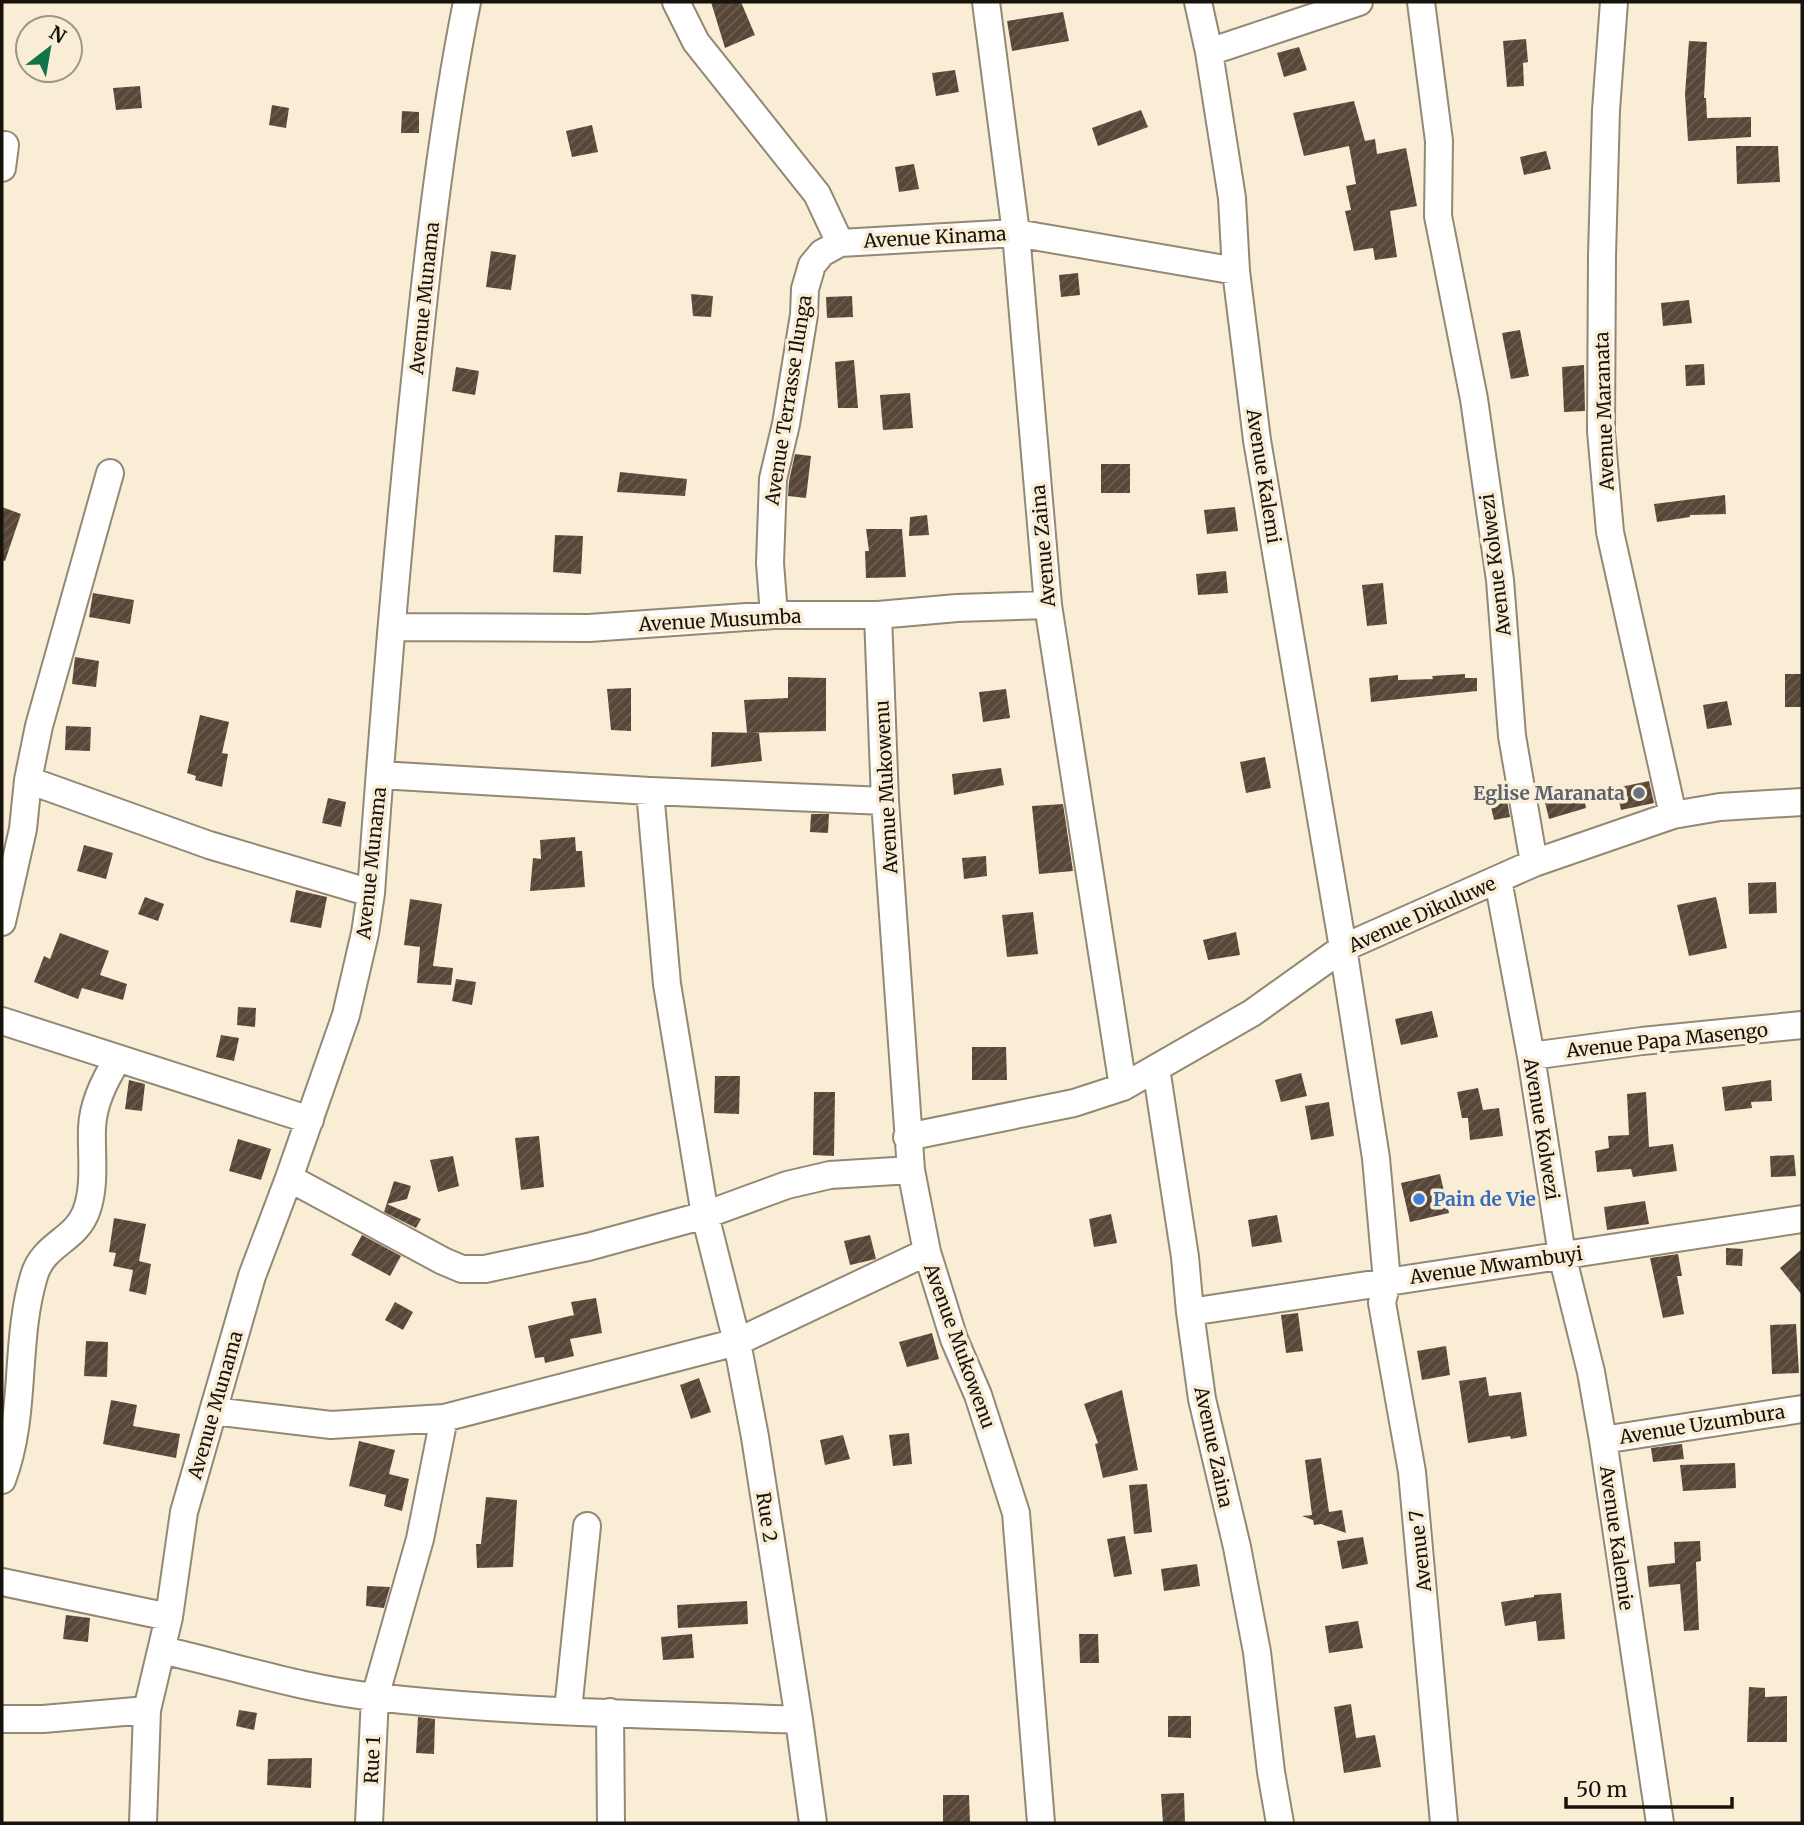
<svg xmlns="http://www.w3.org/2000/svg" width="1804" height="1825" font-family="Merriweather,serif">
  <defs>
    <pattern id="building-hatch" width="6" height="6" patternUnits="userSpaceOnUse" patternTransform="scale(1.75)"><rect width="6" height="6" fill="#584738"/><path d="M-1 1l2-2M0 6l6-6M5 7l2-2" fill="none" stroke="#6b5e51"/></pattern>
  </defs>
  <rect width="100%" height="100%" fill="#f9edd6"/>
  <path fill="url(#building-hatch)" d="M711,2H741L755,35L725,48Z
    M1063,12L1069,41L1012,51L1007,21Z
    M1526,39L1528,62L1523,63L1524,86L1507,87L1503,41Z
    M1689,41L1707,42L1704,98H1706L1707,118L1751,117V137L1688,141L1685,94Z
    M1299,47L1307,70L1284,77L1277,53Z
    M955,70L959,92L936,96L932,73Z
    M140,86L142,108L116,110L113,88Z
    M1354,101L1365,141L1375,139L1377,154L1406,148L1417,206L1390,211L1397,257L1375,260L1373,248L1354,251L1345,211L1351,210L1346,186L1356,184L1349,146L1304,156L1293,113Z
    M272,105L289,108L286,128L269,125Z
    M1141,110L1148,127L1098,146L1092,128Z
    M402,111L419,112V133H401Z
    M592,125L598,152L572,157L566,131Z
    M1736,146H1778L1780,182L1737,184Z
    M1546,151L1551,169L1524,175L1520,157Z
    M914,164L919,189L899,192L895,167Z
    M491,251L516,255L511,290L486,287Z
    M1078,273L1080,295L1061,297L1059,275Z
    M691,294L713,296L711,317L693,316Z
    M852,296L853,317L827,318L826,297Z
    M1689,300L1692,323L1663,326L1661,303Z
    M1520,330L1529,376L1511,379L1502,333Z
    M854,360L858,408H838L835,362Z
    M1704,364L1705,385L1686,386L1685,365Z
    M1584,365L1585,411L1564,412L1562,367Z
    M456,367L479,371L475,395L452,391Z
    M910,393L913,428L883,430L880,395Z
    M795,454L811,456L806,498L788,496L789,481Z
    M1101,464H1130V493H1101Z
    M620,472L687,479L685,496L617,492Z
    M1725,495L1726,514L1690,515V517L1657,522L1654,504Z
    M2,507L21,514L5,561L2,560Z
    M1235,507L1238,531L1207,534L1204,510Z
    M927,515L929,535L909,536L910,517Z
    M866,529H902L906,577L866,578L865,551H869Z
    M555,535L583,536L581,574L553,572Z
    M1226,571L1228,593L1198,595L1196,574Z
    M1383,583L1387,624L1367,626L1362,585Z
    M93,593L134,600L130,624L89,617Z
    M75,657L99,661L96,687L72,684Z
    M1465,674V678H1477V691L1371,702L1369,678L1398,675V680L1433,679L1432,676Z
    M1785,674H1802V707H1785Z
    M788,677L826,678V731L747,733L744,700L788,698Z
    M631,688V731L611,730L607,689Z
    M1006,689L1010,718L983,722L979,692Z
    M1727,701L1732,725L1707,729L1703,705Z
    M200,715L229,722L222,753L228,754L222,787L195,780L196,776L187,773Z
    M66,726L91,727L90,751L65,750Z
    M712,732L759,733L762,761L711,767Z
    M1265,757L1271,788L1246,793L1240,762Z
    M1001,768L1004,785L954,795L952,774Z
    M1649,781L1654,803L1621,810L1616,788Z
    M1582,786L1586,808L1549,819L1543,794Z
    M1505,790L1510,817L1494,820L1488,794Z
    M328,798L346,802L341,827L322,823Z
    M1063,804L1073,871L1039,874L1032,806Z
    M811,814H829L828,833L810,832Z
    M575,837L576,851H582L585,887L530,891L533,858L541,859L540,840Z
    M84,845L113,853L106,879L77,871Z
    M986,856L987,876L964,879L962,858Z
    M1776,882L1777,913L1749,914L1748,883Z
    M296,890L327,897L321,928L290,922Z
    M145,897L164,904L158,921L138,914Z
    M1716,897L1727,948L1689,956L1677,905Z
    M410,899L442,904L433,966L453,968L451,985L417,983L420,947L404,945Z
    M1033,912L1038,954L1007,957L1002,915Z
    M1236,932L1240,955L1208,960L1203,940Z
    M60,933L109,951L100,975L127,984L123,1000L82,988L78,999L34,982L44,956L50,959Z
    M456,979L476,982L472,1005L452,1001Z
    M238,1007L256,1008L255,1027L237,1025Z
    M1432,1011L1438,1037L1401,1045L1395,1019Z
    M221,1035L239,1038L234,1061L216,1057Z
    M972,1047H1006L1007,1080H972Z
    M1301,1073L1307,1096L1281,1102L1275,1080Z
    M715,1076H740L739,1114L714,1113Z
    M129,1080L145,1084L142,1111L125,1109Z
    M1771,1080L1772,1101L1751,1102L1752,1108L1725,1111L1722,1087Z
    M1478,1088L1483,1110L1499,1108L1503,1136L1470,1140L1468,1118H1462L1457,1092Z
    M814,1092H835L834,1156L813,1155Z
    M1646,1092L1649,1147L1673,1144L1677,1171L1633,1177L1631,1169L1597,1172L1595,1151L1609,1148L1608,1136L1629,1135L1627,1094Z
    M1329,1102L1334,1136L1311,1140L1305,1106Z
    M539,1136L544,1187L521,1190L515,1138Z
    M238,1139L271,1149L261,1180L229,1171Z
    M1794,1155L1796,1176L1771,1177L1770,1156Z
    M453,1156L459,1186L438,1192L430,1160Z
    M1440,1174L1449,1213L1410,1222L1401,1183Z
    M394,1181L411,1186L407,1199L387,1204L421,1219L416,1228L384,1212Z
    M1645,1201L1649,1224L1607,1230L1604,1207Z
    M1111,1214L1117,1243L1094,1247L1089,1219Z
    M1277,1215L1282,1242L1252,1247L1248,1220Z
    M114,1218L146,1224L139,1261L151,1264L146,1295L129,1291L133,1270L113,1266L116,1253L109,1252Z
    M362,1235L401,1256L390,1276L351,1255Z
    M870,1235L876,1259L850,1265L844,1241Z
    M1726,1248L1743,1249L1742,1266L1726,1265Z
    M1802,1249V1295L1780,1268Z
    M1678,1254L1682,1276H1677L1684,1314L1663,1318L1650,1258Z
    M596,1298L602,1333L570,1339L574,1356L545,1363L544,1357L535,1358L528,1326L574,1315L571,1302Z
    M395,1302L413,1312L403,1330L385,1320Z
    M1298,1313L1303,1351L1286,1353L1281,1315Z
    M1796,1324L1799,1373L1772,1374L1770,1325Z
    M932,1333L939,1359L907,1367L899,1342Z
    M86,1341L108,1342L107,1377L84,1376Z
    M1446,1346L1450,1375L1422,1380L1417,1351Z
    M1486,1377L1489,1396L1521,1392L1527,1436L1511,1439L1510,1436L1468,1443L1459,1381Z
    M699,1378L711,1412L691,1419L680,1385Z
    M1122,1390L1138,1470L1103,1478L1095,1444L1098,1443L1084,1404Z
    M111,1400L137,1405L133,1426L180,1434L176,1458L103,1444Z
    M909,1433L912,1464L893,1466L889,1435Z
    M843,1435L850,1459L825,1465L820,1440Z
    M359,1441L395,1450L389,1474L409,1479L402,1511L384,1506L386,1495L349,1486Z
    M1682,1444L1684,1459L1653,1462L1651,1448Z
    M1321,1458L1329,1512L1342,1510L1346,1533L1321,1524L1314,1525L1313,1520L1302,1516L1312,1515L1305,1460Z
    M1735,1463L1736,1488L1683,1491L1680,1465Z
    M1147,1484L1152,1532L1134,1534L1129,1485Z
    M486,1497L517,1500L513,1567L477,1568L476,1544H481Z
    M1125,1536L1132,1574L1114,1577L1107,1539Z
    M1363,1537L1368,1564L1342,1569L1337,1541Z
    M1700,1541L1701,1561L1696,1562L1699,1630L1684,1631L1680,1584L1649,1587L1647,1566L1675,1563L1674,1542Z
    M1197,1564L1200,1586L1164,1591L1161,1569Z
    M367,1586L390,1587L384,1608L366,1606Z
    M1561,1593L1565,1639L1538,1641L1536,1621L1505,1626L1501,1602L1534,1597V1595Z
    M747,1601L748,1624L678,1628L677,1605Z
    M66,1615L90,1618L88,1642L63,1639Z
    M1358,1621L1363,1648L1329,1653L1325,1626Z
    M692,1634L694,1658L663,1660L661,1637Z
    M1079,1634H1098L1099,1663H1080Z
    M1749,1687L1765,1688V1697L1787,1696V1742H1747Z
    M1351,1704L1356,1738L1375,1735L1381,1767L1344,1773L1334,1707Z
    M239,1710L257,1713L254,1730L236,1726Z
    M1168,1716H1191V1738L1168,1737Z
    M418,1717L435,1719L434,1754L416,1753Z
    M312,1758L311,1788L267,1785L268,1759Z
    M1184,1793L1185,1823H1163L1161,1794Z
    M943,1795H969L970,1823H943Z"/>
  <g fill="none" stroke-linecap="round" stroke-linejoin="round">
    <defs>
      <path id="minor" d="M676,2L696,42L817,194L840,243
        M986,2L1016,233L1048,605L1123,1087
        M1198,2L1209,52L1232,198L1236,271L1257,440L1343,948L1376,1158L1387,1281L1382,1303L1412,1472L1444,1823
        M1421,2L1439,141L1438,216L1474,399L1500,580L1512,736L1534,863
        M1614,2L1606,110L1602,256L1601,431L1610,532L1673,815
        M1209,52L1359,2
        M2,168L5,145
        M774,615L770,563L773,479L786,424L804,315L805,289L812,265L822,253L840,243L1016,233L1236,271
        M878,615L885,801L911,1170L927,1252L954,1339L978,1395L1016,1513L1041,1823
        M392,627L589,628L774,615H878L957,608L1048,605
        M380,775L650,791L885,801
        M28,780L209,845L371,893
        M650,791L667,984L705,1215L737,1342L755,1437L799,1720L813,1823
        M1498,880L1531,1056L1562,1255L1591,1372L1603,1440L1660,1823
        M2,922L23,829L28,780L39,726L110,473
        M2,1021L310,1120
        M1531,1056L1642,1041L1802,1025
        M1156,1068L1185,1257L1190,1312L1202,1399L1237,1547L1257,1652L1271,1772L1280,1823
        M907,1137L1074,1103L1123,1087L1252,1013L1343,948L1534,863L1673,815L1720,807L1802,802
        M289,1178L443,1261L462,1269H485L588,1247L705,1215L787,1185L830,1175L911,1170
        M1190,1312L1802,1219
        M213,1411L331,1425L444,1418L737,1342L927,1252
        M1603,1440L1802,1409
        M2,1480C27,1415 14,1343 34,1276C43,1244 75,1241 86,1212C96,1186 91,1155 92,1128C93,1103 105,1079 118,1059
        M2,1582L169,1617
        M162,1650C233,1666 302,1689 375,1697C515,1713 658,1714 799,1720
        M568,1710L587,1526
        M610,1712L611,1823
        M2,1719H43L147,1710
        M143,1823L147,1710L169,1617L184,1512L252,1276L289,1178L346,1015L365,933L371,893C383,722 397,551 415,380C428,253 442,127 467,2
        M369,1823L375,1697L420,1539L444,1418"/>
    </defs>
    <use href="#minor" stroke="#938873" stroke-width="30"/>
    <use href="#minor" stroke="#fff" stroke-width="26"/>
  </g>
  <circle fill="#6b7280" stroke="#f9edd6" stroke-width="2.5" cx="1639" cy="793" r="7"/>
  <circle fill="#3f7fe0" stroke="#f9edd6" stroke-width="2.5" cx="1419" cy="1199" r="7"/>
  <g text-anchor="middle" dominant-baseline="central" stroke-width="7" stroke-linejoin="round" paint-order="stroke">
    <g font-size="19" fill="#17130b" stroke="#f9edd6">
      <text transform="translate(935 237) rotate(-3)">Avenue Kinama</text>
      <text transform="translate(424 298) rotate(-84)">Avenue Munama</text>
      <text transform="translate(788 400) rotate(-81)">Avenue Terrasse Ilunga</text>
      <text transform="translate(1604 411) rotate(-92)">Avenue Maranata</text>
      <text transform="translate(1264 476) rotate(81)">Avenue Kalemi</text>
      <text transform="translate(1043 546) rotate(-95)">Avenue Zaina</text>
      <text transform="translate(1495 565) rotate(-97)">Avenue Kolwezi</text>
      <text transform="translate(720 620) rotate(-3)">Avenue Musumba</text>
      <text transform="translate(886 787) rotate(-93)">Avenue Mukowenu</text>
      <text transform="translate(371 863) rotate(-84)">Avenue Munama</text>
      <text transform="translate(1422 914) rotate(-24)">Avenue Dikuluwe</text>
      <text transform="translate(1667 1040) rotate(-6)">Avenue Papa Masengo</text>
      <text transform="translate(1542 1129) rotate(81)">Avenue Kolwezi</text>
      <text transform="translate(1496 1265) rotate(-8)">Avenue Mwambuyi</text>
      <text transform="translate(960 1346) rotate(70)">Avenue Mukowenu</text>
      <text transform="translate(215 1405) rotate(-74)">Avenue Munama</text>
      <text transform="translate(1702 1424) rotate(-9)">Avenue Uzumbura</text>
      <text transform="translate(1214 1447) rotate(78)">Avenue Zaina</text>
      <text transform="translate(767 1517) rotate(81)">Rue 2</text>
      <text transform="translate(1617 1538) rotate(82)">Avenue Kalemie</text>
      <text transform="translate(1420 1551) rotate(-96)">Avenue 7</text>
      <text transform="translate(372 1760) rotate(-87)">Rue 1</text>
    </g>
    <g font-size="19" font-weight="bold" fill="#5b616d" stroke="#f9edd6" text-anchor="end">
      <text x="1625" y="793">Eglise Maranata</text>
    </g>
    <g font-size="19" font-weight="bold" fill="#366cbe" stroke="#f9edd6" text-anchor="start">
      <text x="1433" y="1199">Pain de Vie</text>
    </g>
  </g>
  <rect width="1804" height="1825" fill="none" stroke="#17130b" stroke-width="7"/>
  <g transform="translate(49 49) rotate(31)"><circle r="33" fill="#f9edd6" stroke="#9f9685" stroke-width="2"/>
  <path d="M0-5L12 26L0 18L-12 26Z" fill="#13744a"/>
  <text y="-10" font-size="19" font-weight="bold" text-anchor="middle" fill="#17130b">N</text>
  </g>
  <path d="M1566 1797v10h166v-10" fill="none" stroke="#17130b" stroke-width="3.5"/>
  <text x="1576" y="1797" font-size="21" fill="#17130b" stroke="#f9edd6" stroke-width="5" paint-order="stroke">50 m</text>
</svg>
